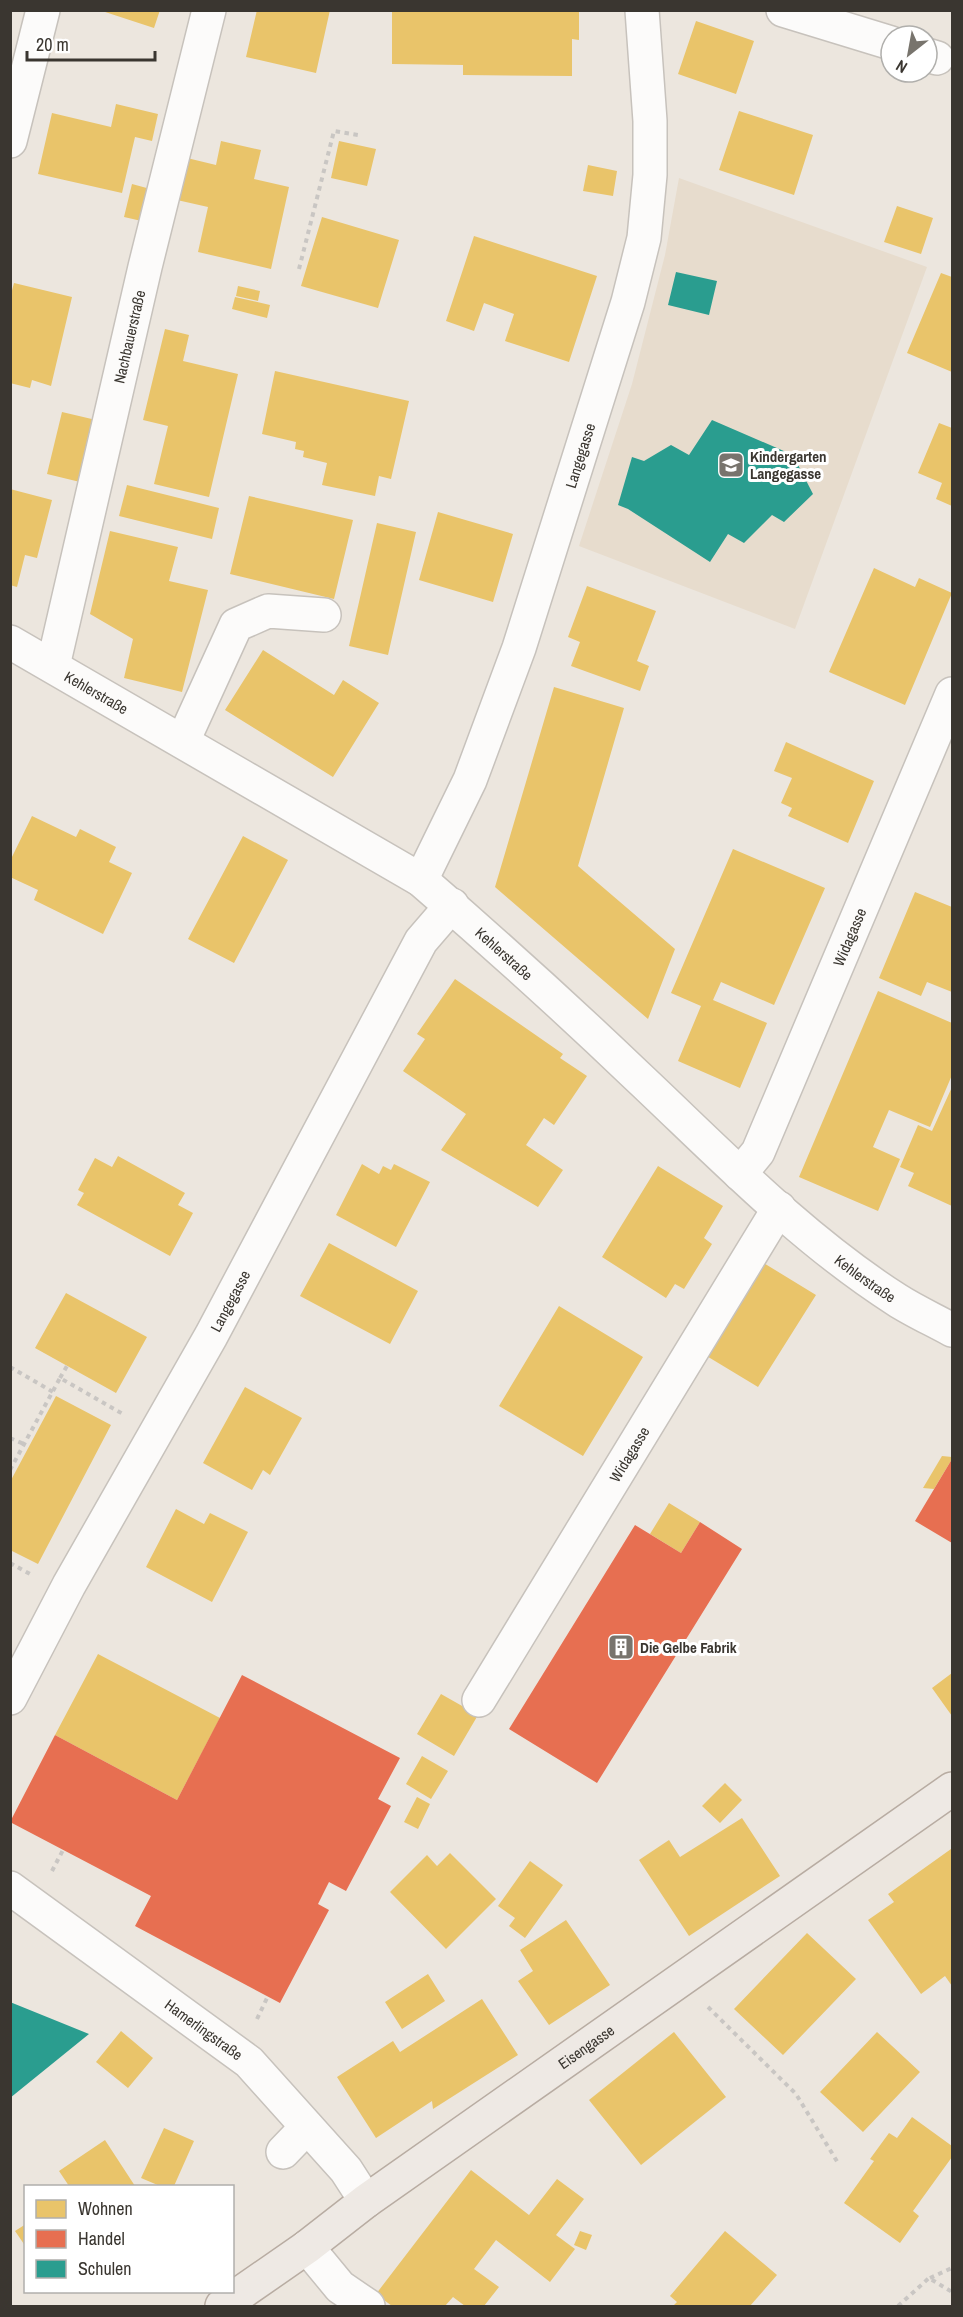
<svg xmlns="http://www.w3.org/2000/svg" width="963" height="2317" font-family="'Archivo Narrow',sans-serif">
  <rect width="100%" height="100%" fill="#ece6de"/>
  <path fill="#e7dccd" d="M679,178L927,267L795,629L579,546L632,384L665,255Z"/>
  <path fill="#e9c46a" d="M99,10H160L154,28Z
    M257,10H330L316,73L246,57Z
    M392,10H579V40L572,39V76L463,75V65L392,64Z
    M696,21L754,41L736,94L678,74Z
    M116,104L158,114L152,141L135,137L122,193L38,174L52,113L111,127Z
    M739,111L813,135L794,195L719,170Z
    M221,141L261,150L254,179L289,187L271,269L198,252L208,207L177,200L187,158L216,165Z
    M339,141L376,149L367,186L331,178Z
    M588,165L617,171L613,196L583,191Z
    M132,184L154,190L146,222L124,217Z
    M897,206L933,218L921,254L884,242Z
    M322,217L399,240L378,308L301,286Z
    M474,236L597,276L569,362L505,341L514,314L484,303L474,331L446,321Z
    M941,273L952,277V372L907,353Z
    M14,283L72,297L51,386L32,380L30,388L10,383V298Z
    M238,286L260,291L258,301L236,296Z
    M235,297L270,305L267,318L232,309Z
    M165,329L189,335L183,361L238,374L209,497L154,484L168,426L143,420Z
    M275,371L409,401L391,479L379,476L375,496L322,485L327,463L303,457L304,451L295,449L296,442L262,434Z
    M62,412L96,420L80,482L47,474Z
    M939,423L952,428V506L936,499L942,483L918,473Z
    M127,485L219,508L212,539L119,516Z
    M10,489L52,500L37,558L25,555L17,587L10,585Z
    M249,496L353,520L334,599L230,574Z
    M438,512L513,534L493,602L419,580Z
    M377,523L416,532L388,655L349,646Z
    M110,531L178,547L169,581L208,590L182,692L124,678L133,639L90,614Z
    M874,568L915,587L919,578L952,593L905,705L829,672Z
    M587,586L656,611L637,661L649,666L640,691L571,666L580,642L568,637Z
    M263,650L334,695L343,680L379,703L333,777L225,710Z
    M554,687L624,708L578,866L675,949L648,1019L495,887Z
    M786,742L874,781L848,843L788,816L792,808L781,803L792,778L774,771Z
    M32,816L76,837L80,829L116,847L109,862L132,873L103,934L34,900L38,890L10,877V861Z
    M243,836L288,860L234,963L188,939Z
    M733,849L825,888L774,1005L721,982L713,1000L767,1023L740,1088L678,1061L701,1006L671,993Z
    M915,892L952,907V992L927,982L921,996L879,978Z
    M455,979L563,1054L560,1058L587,1076L554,1125L544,1118L526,1145L563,1170L538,1207L441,1150L466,1114L403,1071L425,1039L417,1034Z
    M878,991L952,1023V1075L930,1127L889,1110L873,1147L900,1159L878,1211L799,1177Z
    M952,1087V1206L908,1186L914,1173L900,1167L918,1125L932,1131Z
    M118,1156L185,1193L178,1205L193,1213L170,1256L77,1205L84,1193L78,1190L95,1158L112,1167Z
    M362,1164L379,1174L383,1166L391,1170L394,1164L430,1182L396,1247L336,1215Z
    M658,1166L723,1206L704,1238L712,1244L684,1289L675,1284L666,1298L602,1257Z
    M329,1243L418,1291L390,1344L300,1296Z
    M762,1262L816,1295L758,1387L705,1355Z
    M66,1293L147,1337L116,1393L35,1348Z
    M559,1306L643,1357L583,1456L499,1406Z
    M245,1387L302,1418L270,1475L263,1470L252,1490L203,1463Z
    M56,1396L111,1425L38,1564L10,1550V1482Z
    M942,1456L952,1457V1459L934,1489L923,1488Z
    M669,1503L700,1522L681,1553L650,1534Z
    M176,1509L204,1524L210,1513L248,1532L212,1602L146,1567Z
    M98,1654L220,1718L177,1800L55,1735Z
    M952,1673V1716L932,1688Z
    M441,1694L478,1715L454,1756L417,1734Z
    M422,1756L448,1771L431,1799L406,1784Z
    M725,1783L742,1800L720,1823L702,1806Z
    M417,1797L430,1804L418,1829L404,1822Z
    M742,1818L780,1876L689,1936L639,1860L669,1840L680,1857Z
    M951,1849L952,1852V1986L945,1976L921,1994L868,1920L894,1902L888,1894Z
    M450,1853L496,1899L446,1949L390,1892L427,1855L437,1866Z
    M530,1861L563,1885L525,1938L509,1926L515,1918L498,1906Z
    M566,1920L610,1985L549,2025L518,1981L533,1971L520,1950Z
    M807,1933L856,1979L783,2055L734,2009Z
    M428,1974L445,2001L402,2029L385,2002Z
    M482,1999L518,2055L433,2109L432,2101L376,2138L337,2077L393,2041L400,2052Z
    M121,2031L153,2058L128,2088L96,2062Z
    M674,2032L726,2097L641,2165L589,2100Z
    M877,2032L920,2072L863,2132L820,2092Z
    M912,2117L952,2146V2157L913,2211L919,2216L900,2243L844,2203L874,2161L870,2159L889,2133L897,2138Z
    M164,2128L194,2141L174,2186H160L141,2178Z
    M105,2140L135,2186H69L59,2171Z
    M471,2170L529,2215L557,2179L584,2199L556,2235L575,2249L550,2282L496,2240L474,2269L499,2287L484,2306H465L453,2297L445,2306H392L376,2294Z
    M26,2224V2247L15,2231Z
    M580,2231L592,2235L586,2250L574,2245Z
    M725,2231L777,2275L750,2306H673L677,2302L670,2296Z"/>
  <path fill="#e76f51" d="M952,1459V1543L915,1521Z
    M700,1522L742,1549L597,1783L509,1729L635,1525L681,1553Z
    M242,1675L400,1758L378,1799L391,1806L346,1891L329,1882L318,1904L329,1910L280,2003L135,1926L151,1896L10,1822L55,1735L177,1800Z"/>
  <path fill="#2a9d8f" d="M676,272L717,281L709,315L668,305Z
    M712,420L793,455L813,494L784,522L772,515L744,543L728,534L710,562L628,509L618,505L632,457L644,461L671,445L689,455Z
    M10,2002L89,2034L10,2098Z"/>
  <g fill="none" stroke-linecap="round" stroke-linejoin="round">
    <defs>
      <g id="minor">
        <path d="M783,10L891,43"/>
        <path d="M927,55L937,58"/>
        <path d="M10,141L43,10"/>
        <path id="s1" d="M10,642L421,880C494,943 566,1008 636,1075C719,1153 800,1238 897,1300C914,1311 934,1320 952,1330"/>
        <path id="s2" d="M53,666L145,267L209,10"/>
        <path d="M183,741L236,625L268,611L324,615"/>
        <path id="s3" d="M421,880L470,780L519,648L628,302L644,238L650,175V121L642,10"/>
        <path id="s4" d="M740,1174L758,1152L952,694"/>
        <path id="s5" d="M10,1698L69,1585L211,1336L421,941L452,905"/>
        <path id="s6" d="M479,1700L779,1208"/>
        <path id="s7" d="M10,1888L249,2062L346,2170L366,2201"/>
        <path d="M283,2152L307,2127"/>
        <path d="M307,2247L340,2287L368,2306"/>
      </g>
      <g id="major">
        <path id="s8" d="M222,2306L307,2247L366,2201L952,1789"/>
      </g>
    </defs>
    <use href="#minor" stroke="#c7c2bc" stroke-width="36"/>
    <use href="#major" stroke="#b8aca2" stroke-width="36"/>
    <path stroke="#c9c6c3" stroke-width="4" stroke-dasharray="4.5 4.5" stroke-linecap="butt" d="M299,269L334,131L358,135
      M10,1367L53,1392
      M60,1378L67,1366
      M10,1438L24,1444
      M10,1470L60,1378L123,1414
      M10,1563L30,1574
      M52,1871L63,1850
      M708,2007L796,2094L838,2163
      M257,2019L268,1996
      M930,2278L952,2268
      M898,2306L929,2278L952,2292"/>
    <use href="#minor" stroke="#fcfbfa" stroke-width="33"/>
    <use href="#major" stroke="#eee9e4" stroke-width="33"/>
  </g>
  <defs>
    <symbol id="school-square" viewBox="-11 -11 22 22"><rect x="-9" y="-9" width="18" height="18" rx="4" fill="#78746d" stroke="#fff"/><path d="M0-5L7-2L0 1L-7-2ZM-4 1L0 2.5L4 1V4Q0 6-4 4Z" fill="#fff"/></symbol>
    <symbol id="building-square" viewBox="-11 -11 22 22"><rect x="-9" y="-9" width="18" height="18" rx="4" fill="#78746d" stroke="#fff"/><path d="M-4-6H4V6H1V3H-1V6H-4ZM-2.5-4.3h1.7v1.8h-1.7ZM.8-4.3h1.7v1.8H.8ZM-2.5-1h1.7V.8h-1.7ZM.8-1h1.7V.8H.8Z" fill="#fff"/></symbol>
  </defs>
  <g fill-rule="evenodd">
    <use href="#school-square" x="716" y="450" width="30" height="30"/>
    <use href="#building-square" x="606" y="1632" width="30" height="30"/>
  </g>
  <g text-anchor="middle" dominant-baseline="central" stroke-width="6" stroke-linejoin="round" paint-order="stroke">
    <g font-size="15" fill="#3a3630" stroke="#fff">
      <text stroke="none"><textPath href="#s2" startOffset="338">Nachbauerstraße</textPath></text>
      <text stroke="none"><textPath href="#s3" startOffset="454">Langegasse</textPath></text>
      <text stroke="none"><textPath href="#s1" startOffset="100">Kehlerstraße</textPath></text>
      <text stroke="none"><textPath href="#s4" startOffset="262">Widagasse</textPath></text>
      <text stroke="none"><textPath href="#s1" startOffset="586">Kehlerstraße</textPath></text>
      <text stroke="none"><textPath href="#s1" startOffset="1072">Kehlerstraße</textPath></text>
      <text stroke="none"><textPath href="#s5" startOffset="454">Langegasse</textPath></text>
      <text stroke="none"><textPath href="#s6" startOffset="288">Widagasse</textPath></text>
      <text stroke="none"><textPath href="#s7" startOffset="240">Hamerlingstraße</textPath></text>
      <text stroke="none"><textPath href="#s8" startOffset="447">Eisengasse</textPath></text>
    </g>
    <g font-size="15" font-weight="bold" fill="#3a3630" stroke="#fff" text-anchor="start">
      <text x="750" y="456">Kindergarten<tspan x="750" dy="17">Langegasse</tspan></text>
      <text x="640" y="1647">Die Gelbe Fabrik</text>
    </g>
  </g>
  <rect width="963" height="2317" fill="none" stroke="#3a3630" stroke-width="24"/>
  <rect x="24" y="2185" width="210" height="108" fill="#ffffff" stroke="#b0afac" stroke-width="1.5"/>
  <rect x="36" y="2200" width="30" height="18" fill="#e9c46a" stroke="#b0afac" stroke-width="1.5"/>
  <text x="78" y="2215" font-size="18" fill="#3a3630">Wohnen</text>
  <rect x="36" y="2230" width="30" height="18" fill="#e76f51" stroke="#b0afac" stroke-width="1.5"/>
  <text x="78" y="2245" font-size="18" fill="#3a3630">Handel</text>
  <rect x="36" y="2260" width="30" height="18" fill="#2a9d8f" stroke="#b0afac" stroke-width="1.5"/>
  <text x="78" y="2275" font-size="18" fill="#3a3630">Schulen</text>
  <g transform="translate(909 54) rotate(211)"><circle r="28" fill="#ffffff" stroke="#b0afac" stroke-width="1.5"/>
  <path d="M0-4.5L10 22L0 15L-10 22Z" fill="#78746d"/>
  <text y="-9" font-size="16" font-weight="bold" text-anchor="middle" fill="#3a3630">N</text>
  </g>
  <path d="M27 51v9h128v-9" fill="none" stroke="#3a3630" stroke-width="3"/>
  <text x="36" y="51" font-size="18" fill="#3a3630" stroke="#ffffff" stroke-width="4.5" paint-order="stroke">20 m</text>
</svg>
